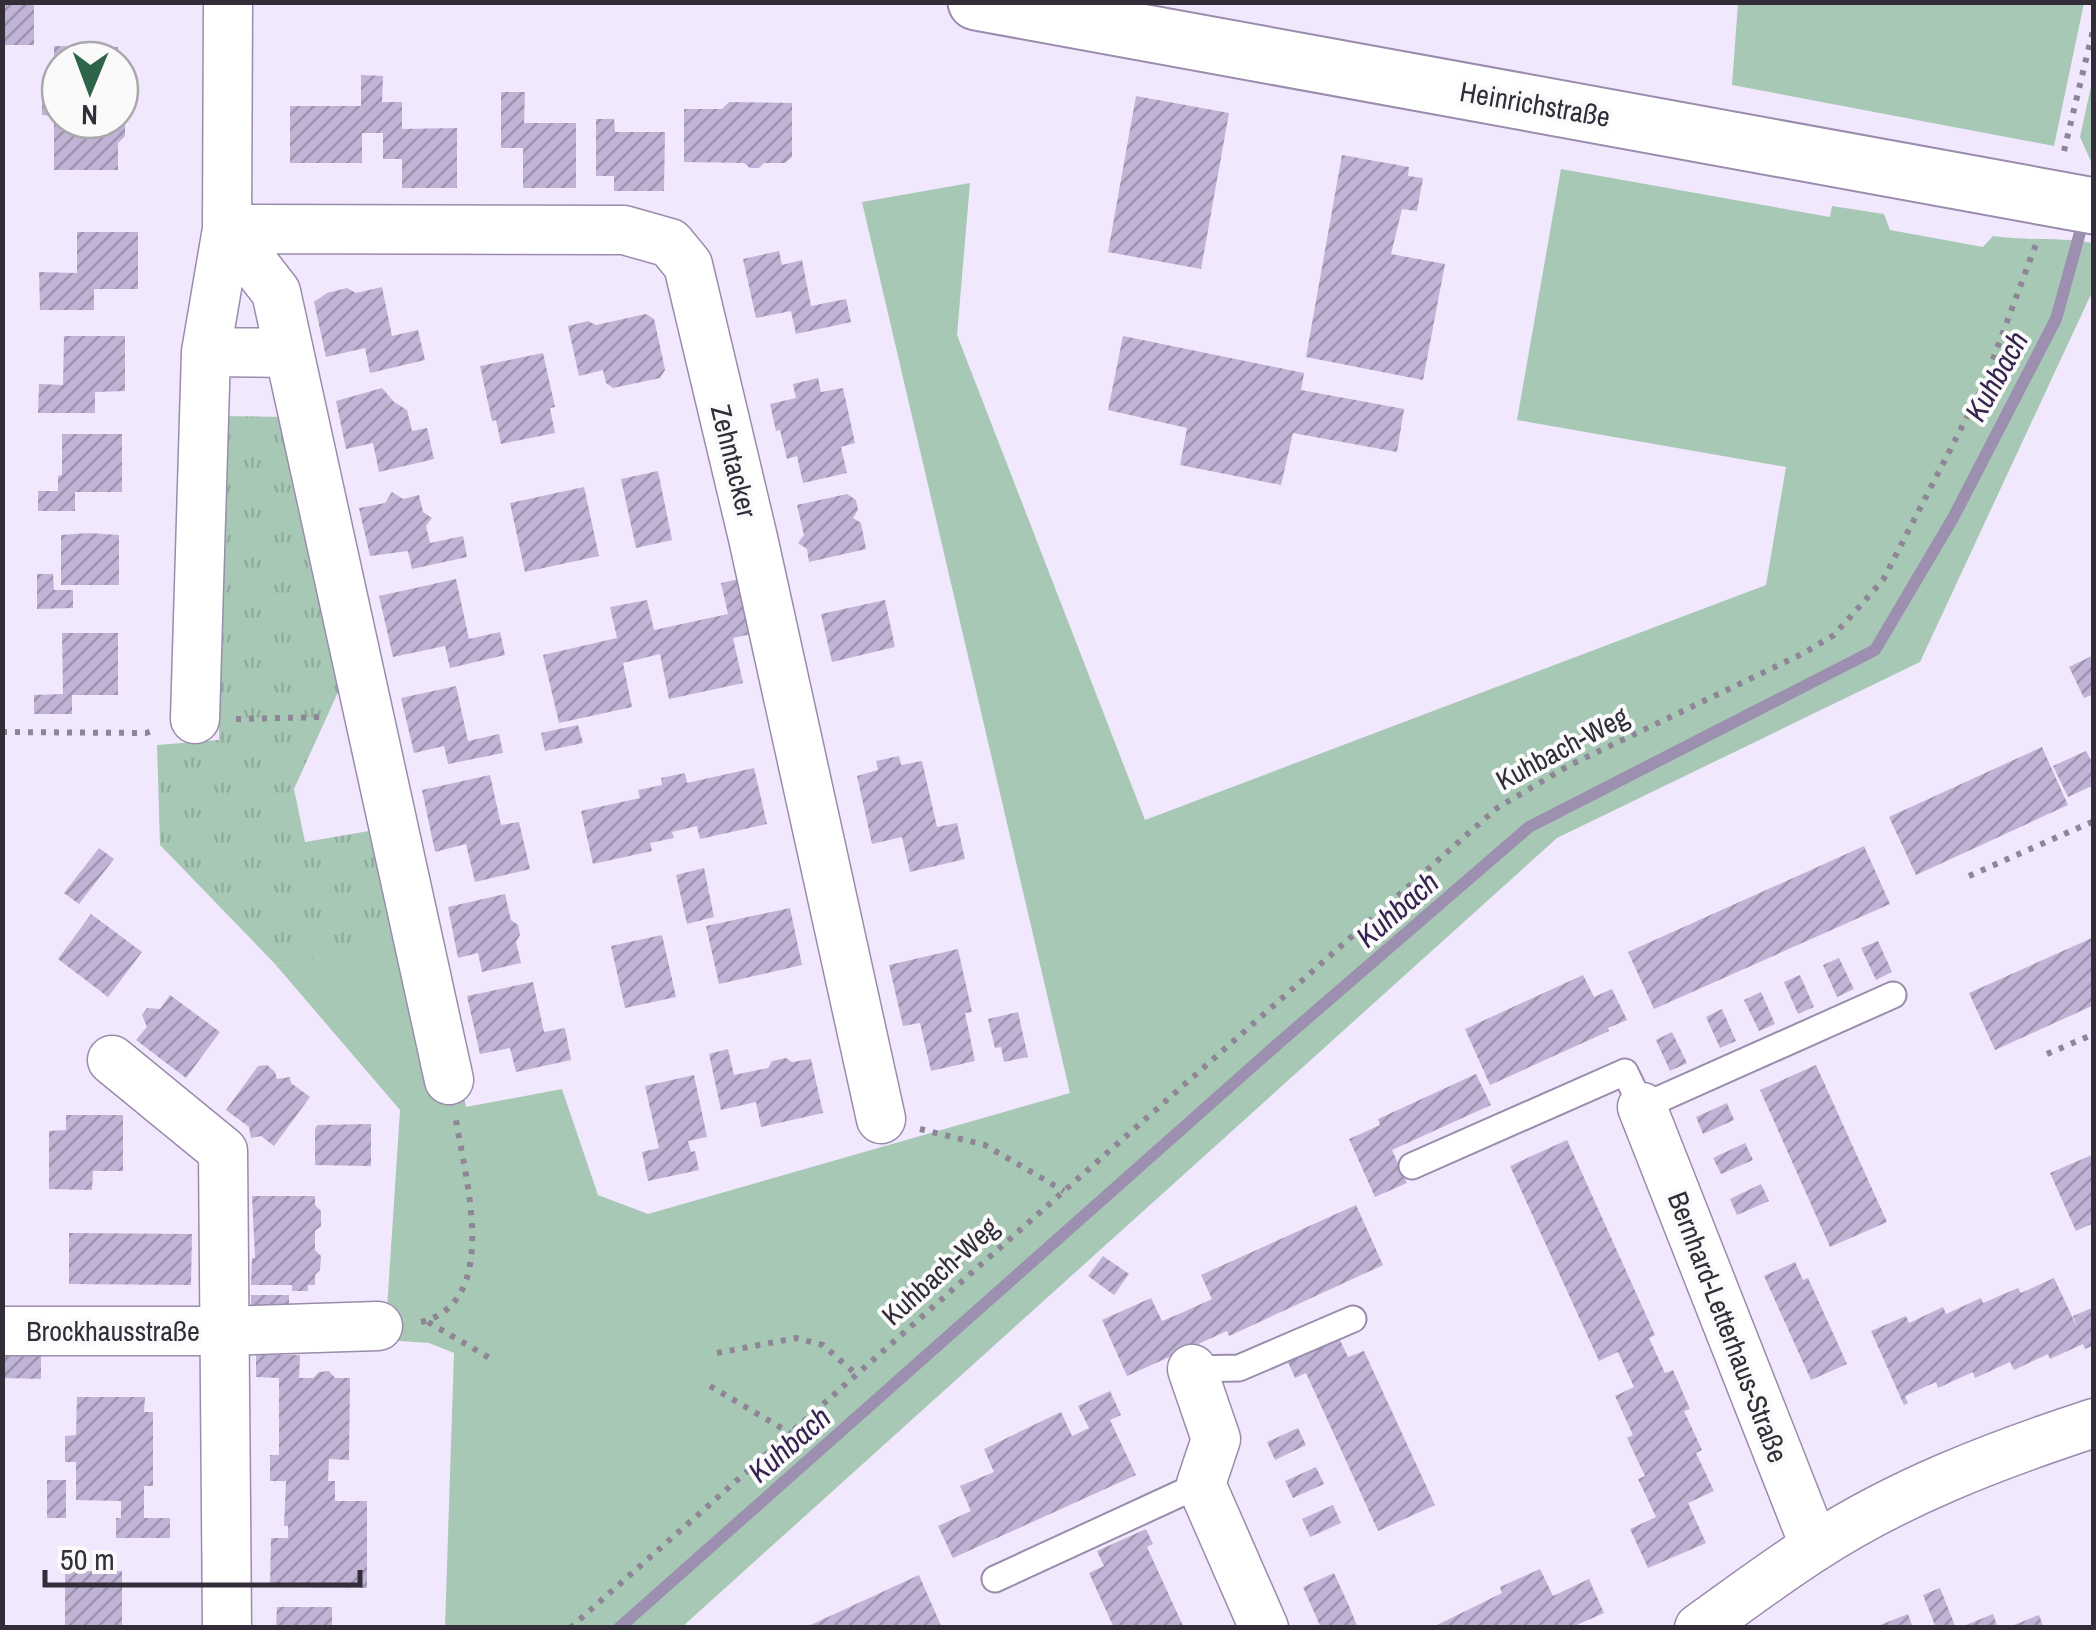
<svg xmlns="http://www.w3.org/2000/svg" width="2096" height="1630" font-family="'Archivo Narrow',sans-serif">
  <defs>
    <pattern id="park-tufts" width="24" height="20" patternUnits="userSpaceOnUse" patternTransform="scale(2.5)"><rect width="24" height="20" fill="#a8c8b6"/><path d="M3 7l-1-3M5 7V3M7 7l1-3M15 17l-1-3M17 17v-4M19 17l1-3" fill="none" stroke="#91ac9d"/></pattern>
    <pattern id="building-hatch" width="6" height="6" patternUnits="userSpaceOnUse" patternTransform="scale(2.5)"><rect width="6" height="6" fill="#c1b3d5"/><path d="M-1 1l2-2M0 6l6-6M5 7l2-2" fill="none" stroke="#9d92ae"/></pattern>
  </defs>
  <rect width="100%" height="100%" fill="#f1e8fd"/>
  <path fill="#a8c8b6" d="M1738,3H2084L2054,146L1732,85Z
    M2093,77V166L2080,137Z
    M1561,169L1830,217L1832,206L1884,214L1890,230L1983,247L1993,236C2027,241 2059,237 2093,243V290L1920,662L1557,838L682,1627H445L454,1353L429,1343L385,1340L400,1110L275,964L435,939L466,1107L562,1089L598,1195L648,1214L1070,1093L862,202L970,183L957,335L1145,820L1766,585L1786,467L1517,420Z"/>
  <path fill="url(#park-tufts)" d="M222,416L286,417L344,679L294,789L305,842L369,831L394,947L275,964L160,845L157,745L219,740Z"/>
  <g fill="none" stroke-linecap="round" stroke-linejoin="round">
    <path stroke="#9d8fb0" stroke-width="12" d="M619,1628L1280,1042L1529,827L1875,650L1953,518L2056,319L2084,218"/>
  </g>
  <path fill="url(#building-hatch)" d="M2,2H34V45H2Z
    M54,46L118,47V60H60V120H120V75L125,80V136L118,143V170H54V116L42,115V100H54Z
    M361,75L383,76L382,102H402V129L457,128V188H402V159H383V133H362V163H290V106H361Z
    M501,92H525L524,123H576V188H523V148H501Z
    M1136,96L1229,113L1201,269L1108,252Z
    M729,102L792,103V157L785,163H764L759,168H750L744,163L684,162V109H722Z
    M596,119H614L615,132H665L664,191H614V176H596Z
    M1342,155L1409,167L1408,176L1423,178L1417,211L1402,209L1391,254L1445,264L1423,380L1306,357Z
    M77,232H138V289H94V310H40L39,272L77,273Z
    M779,251L782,265L802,260L811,306L846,299L851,322L796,334L791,311L756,318L743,259Z
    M382,287L392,336L418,330L425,360L370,373L365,348L326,357L314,302L327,293L347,288L356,293Z
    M646,314L654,319L663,360L665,370L660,378L613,388L606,383L603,370L579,376L568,326L588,321L596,325Z
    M64,336H125V391L95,392V413H38L39,384L63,385Z
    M1123,336L1304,373L1301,390L1404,409L1397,452L1293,433L1281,485L1180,465L1187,428L1108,410Z
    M543,353L555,407L550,408L555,433L501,444L496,420L492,421L480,366Z
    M818,378L821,392L843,388L855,443L841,447L847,473L803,483L797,456L787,459L780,430L776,431L770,404L796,398L793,384Z
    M382,388L394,402L407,410L412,431L427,428L434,459L379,472L373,443L346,449L336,401Z
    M62,434H122V492H75V511H38V491H58V476L62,475Z
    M658,471L672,540L636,548L621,479Z
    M584,487L599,556L525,572L510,503Z
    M392,492L403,499L419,495L423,512L432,518L426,526L430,543L463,536L467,557L412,569L408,551L370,556L359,508L385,503Z
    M847,494L856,500L858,510L853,518L861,523L866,549L809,562L807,549L798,543L804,535L797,505Z
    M89,533L119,535V585H61V535Z
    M37,574H53L54,590H73V608L37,609Z
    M456,579L469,639L500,632L505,655L450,668L445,646L393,657L379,596Z
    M739,579L752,634L733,638L743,683L669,699L660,654L623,663L632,707L559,723L543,655L617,638L610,607L647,600L654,630L728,614L721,583Z
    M885,600L895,647L832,662L821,614Z
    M62,633H118V695H72V714H34V695L63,694Z
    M2094,655V694L2084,698L2069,667Z
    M456,686L468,741L499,734L503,753L448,764L444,746L414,753L401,698Z
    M578,725L583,743L545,751L541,733Z
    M2042,747L2068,805L1916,875L1889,817Z
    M2086,751L2094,766V785L2068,797L2053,766Z
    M899,756L901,765L922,761L937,827L957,823L965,859L910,872L902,837L872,844L857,776L878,770L876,761Z
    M754,768L767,824L700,839L697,826L672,832L674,838L650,843L652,851L593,864L581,811L640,798L638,790L662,785L661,778L685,773L687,783Z
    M490,775L501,825L519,822L530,869L475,882L466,844L435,852L422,790Z
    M1864,846L1890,904L1654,1009L1628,952Z
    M99,848L114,859L79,904L64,893Z
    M704,868L714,917L687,924L676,875Z
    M505,894L511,920L518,925L520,935L516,942L521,963L482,972L478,953L458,958L448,907Z
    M790,908L802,965L719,984L706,926Z
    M91,914L142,952L108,997L58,959Z
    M662,935L676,997L625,1008L611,946Z
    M2094,937V1005L1995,1050L1969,993Z
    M1878,941L1892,972L1876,980L1861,948Z
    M958,949L972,1012L965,1013L975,1061L931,1071L920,1023L903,1026L889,965Z
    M1839,958L1854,989L1837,997L1823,965Z
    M1583,975L1594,997L1612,989L1627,1020L1608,1028L1609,1031L1490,1085L1465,1029Z
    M1800,975L1814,1007L1798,1014L1784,982Z
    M533,982L544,1032L565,1028L571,1060L516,1072L510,1048L480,1054L467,996Z
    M1761,992L1775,1024L1759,1031L1744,1000Z
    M170,995L220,1032L186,1078L136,1040L147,1027L142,1015L147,1008L160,1009Z
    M1722,1009L1736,1041L1720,1048L1706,1017Z
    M1018,1012L1028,1057L1004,1062L1001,1047L995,1048L988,1019Z
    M1672,1032L1687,1063L1670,1071L1656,1040Z
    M728,1049L734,1075L768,1068L772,1061L786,1058L792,1062L811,1059L823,1113L761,1127L756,1102L721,1110L709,1054Z
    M267,1065L275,1072L277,1079L290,1077L291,1083L310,1097L274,1146L261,1136L251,1138L249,1127L226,1110L258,1066Z
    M1816,1065L1887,1222L1830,1247L1760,1090Z
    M1476,1074L1491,1105L1392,1150L1407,1183L1375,1197L1349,1139L1380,1125L1378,1119Z
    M694,1075L707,1137L688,1141L691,1152L695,1151L699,1170L648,1181L642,1152L659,1148L645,1086Z
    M1727,1103L1734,1120L1703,1134L1696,1117Z
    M66,1115H123V1171H93L92,1190L49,1189V1131L66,1130Z
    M371,1124V1166L315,1165V1128L318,1125Z
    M1567,1140L1655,1335L1649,1338L1665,1373L1673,1370L1690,1409L1684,1411L1702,1450L1696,1453L1714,1491L1688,1503L1706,1543L1648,1568L1630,1529L1656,1517L1638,1479L1645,1476L1627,1438L1633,1435L1615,1396L1634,1387L1618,1352L1599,1361L1510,1166Z
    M1745,1143L1753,1160L1721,1174L1713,1158Z
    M2094,1154V1223L2076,1231L2050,1173Z
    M1761,1184L1769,1201L1737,1215L1730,1199Z
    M252,1196H315V1205L321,1211V1226L315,1231V1250L321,1256L320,1270L315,1275V1285H308V1291H292V1285H251L252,1258H255Z
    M1356,1205L1383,1265L1229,1336L1227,1331L1127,1376L1102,1320L1151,1298L1162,1321L1179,1314L1212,1299L1201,1275Z
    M69,1233L192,1234L191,1285L69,1284Z
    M1103,1256L1129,1274L1114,1295L1088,1276Z
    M1795,1262L1803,1280L1808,1278L1847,1364L1811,1380L1764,1276Z
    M2054,1278L2078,1329L2073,1316L2094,1307V1345L2085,1349L2083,1344L2050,1359L2048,1354L2014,1370L2010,1362L1975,1378L1973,1372L1938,1388L1936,1382L1905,1396L1908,1403L1904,1405L1871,1331L1906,1316L1909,1323L1943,1307L1946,1314L1981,1298L1983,1303L2018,1288L2021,1293Z
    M251,1295H289V1314H251Z
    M1339,1338L1348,1357L1364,1351L1435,1505L1378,1531L1306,1373L1295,1378L1288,1362Z
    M4,1353H41V1379L4,1378Z
    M256,1354L300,1355L299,1378H313L319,1372L329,1371L335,1378H350L349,1460L329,1459L328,1481H335V1501H367V1588L270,1587L271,1538H288V1526H284L286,1481H270V1455H279V1378L256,1377Z
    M1110,1391L1121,1415L1110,1420L1136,1475L953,1558L938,1526L971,1511L960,1486L994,1472L984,1449L1061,1412L1072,1436L1089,1428L1078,1406Z
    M77,1397H145L144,1412H153V1486H144V1518H170V1538H116V1518H121V1501L76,1500V1462H65V1436L76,1435Z
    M1298,1428L1306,1445L1275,1460L1267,1442Z
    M1316,1467L1324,1484L1293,1498L1285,1481Z
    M47,1480H66V1518H47Z
    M1333,1505L1341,1523L1310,1537L1302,1519Z
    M1146,1529L1153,1544L1147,1547L1184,1628H1114L1089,1573L1104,1566L1097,1551Z
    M1540,1569L1553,1596L1589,1579L1604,1613L1570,1628H1431L1502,1593L1500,1587Z
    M65,1571H122V1628H65Z
    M1334,1573L1349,1606L1358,1628H1321L1303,1587Z
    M919,1575L942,1628H804L880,1593Z
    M1940,1588L1956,1628H1936L1923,1595Z
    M277,1607H332V1628H276Z
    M1908,1614L1913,1628H1875V1627Z
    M1993,1614L1998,1628H1961V1627Z
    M2039,1615L2044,1628H2016L2014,1625Z"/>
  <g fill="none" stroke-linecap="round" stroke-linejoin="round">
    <defs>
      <path id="service" d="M1412,1166L1625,1072L1642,1107L1893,995
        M1192,1369L1239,1368L1353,1319
        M995,1579L1201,1484"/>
      <path id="minor" d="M228,2L227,229L624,230L670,243L688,265L753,538L881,1119
        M206,352L289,353
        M195,719L206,352L227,229L276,292L449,1080
        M112,1060L223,1151L227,1628
        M1642,1107L1815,1547
        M2,1331H224L378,1326
        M1192,1369L1216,1439L1201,1484L1264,1628
        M1699,1628C1737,1601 1774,1573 1813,1548C1899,1492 1996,1455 2094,1423"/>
      <path id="tertiary" d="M976,2L2094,206"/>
    </defs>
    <use href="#service" stroke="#9a8cac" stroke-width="29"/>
    <use href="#minor" stroke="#9a8cac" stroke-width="51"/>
    <use href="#tertiary" stroke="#9a8cac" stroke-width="59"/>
    <path stroke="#8e8697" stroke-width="6" stroke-dasharray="5 8" stroke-linecap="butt" d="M2064,151L2094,26
      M236,719L324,717
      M2,732L146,733L155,730
      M1969,876L2094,821
      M2047,1054L2094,1034
      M920,1129L985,1145L1064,1191
      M421,1322C502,1302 465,1178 456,1120
      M428,1322L493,1360
      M717,1353L796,1338L823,1345L857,1375
      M710,1386L790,1433
      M570,1628L1497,808L1568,766L1804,653L1834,635L1883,580L1983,386L2036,244"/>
    <use href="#service" stroke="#fff" stroke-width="25"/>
    <use href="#minor" stroke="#fff" stroke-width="48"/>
    <use href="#tertiary" stroke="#fff" stroke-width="55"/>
  </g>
  <g text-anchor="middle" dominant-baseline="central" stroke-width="8" stroke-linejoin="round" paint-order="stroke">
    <g font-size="28" fill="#332d3a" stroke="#fafafa">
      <text transform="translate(1535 104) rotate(10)">Heinrichstraße</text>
      <text transform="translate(734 461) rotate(76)">Zehntacker</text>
      <text transform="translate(1562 748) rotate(-28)">Kuhbach-Weg</text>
      <text transform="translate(940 1271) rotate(-42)">Kuhbach-Weg</text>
      <text transform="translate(1728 1327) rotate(69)">Bernhard-Letterhaus-Straße</text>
      <text x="113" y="1331">Brockhausstraße</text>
    </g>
    <g font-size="30" font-style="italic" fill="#38224f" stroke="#fafafa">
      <text transform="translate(1996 376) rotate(-61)">Kuhbach</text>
      <text transform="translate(1397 909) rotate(-41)">Kuhbach</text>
      <text transform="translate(789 1444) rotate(-41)">Kuhbach</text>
    </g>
  </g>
  <rect width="2096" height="1630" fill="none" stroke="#332d3a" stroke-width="10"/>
  <g transform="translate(90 90) rotate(181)"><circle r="48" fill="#fafafa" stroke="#aaa8ad" stroke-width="2.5"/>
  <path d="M0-8L18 38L0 25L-18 38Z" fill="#2e644a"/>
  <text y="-15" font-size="28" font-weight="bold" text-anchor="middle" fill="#332d3a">N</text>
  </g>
  <path d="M45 1570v15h315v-15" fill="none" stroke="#332d3a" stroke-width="5"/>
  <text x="60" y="1570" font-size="30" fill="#332d3a" stroke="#fafafa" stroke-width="8" paint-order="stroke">50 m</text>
</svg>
